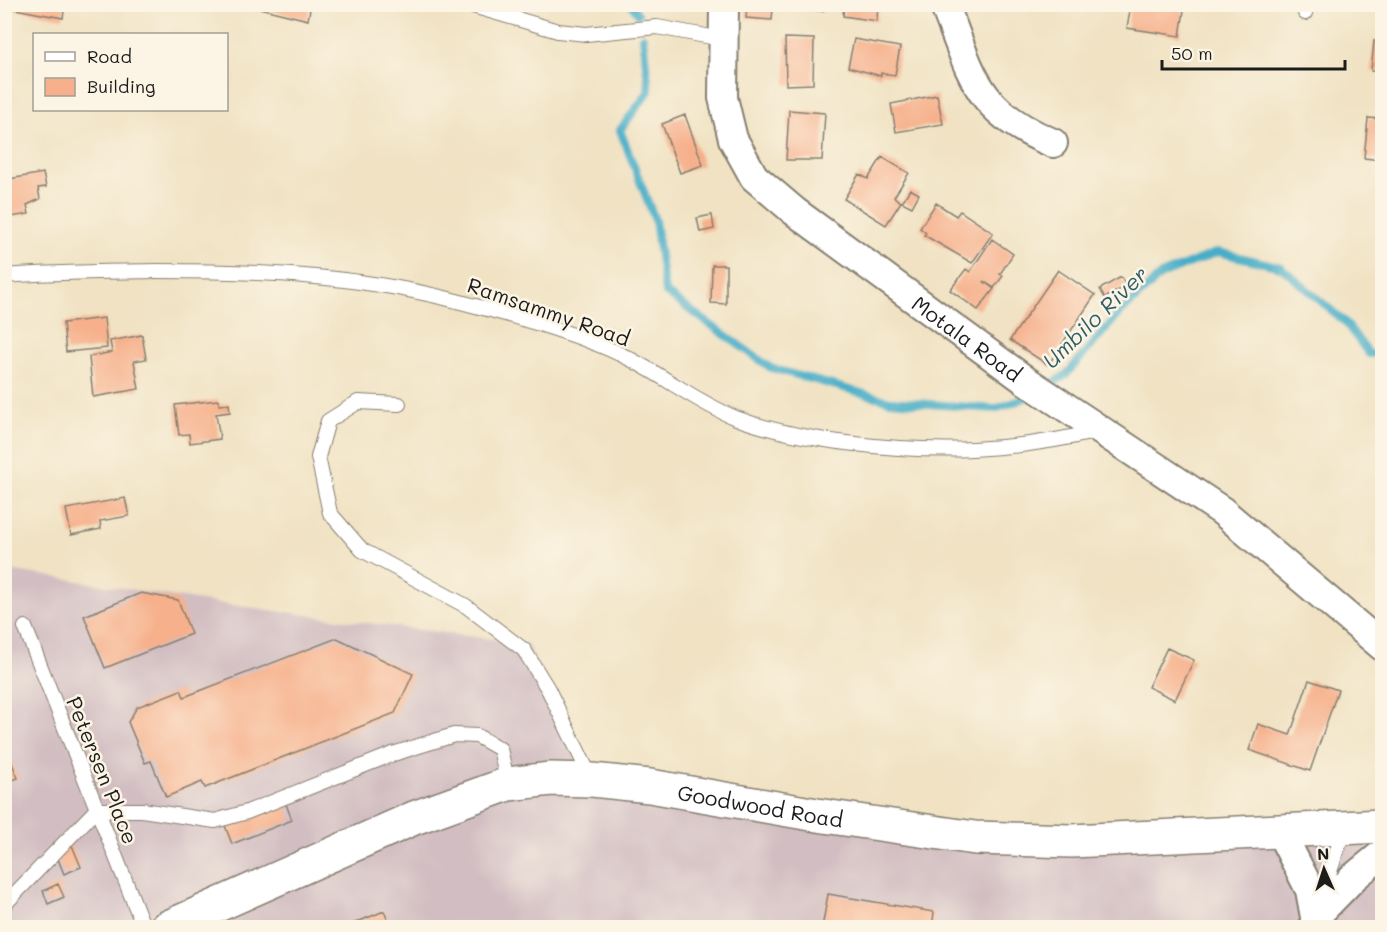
<svg xmlns="http://www.w3.org/2000/svg" width="1387" height="932" font-family="Mali,sans-serif">
  <rect width="100%" height="100%" fill="#fcf5e5"/>
  <filter id="ink" filterUnits="userSpaceOnUse"><feTurbulence type="fractalNoise" baseFrequency=".0167" numOctaves="2"/><feDisplacementMap in="SourceGraphic" scale="12" xChannelSelector="R" yChannelSelector="G"/><feConvolveMatrix kernelMatrix="1 2 1 2 8 2 1 2 1" color-interpolation-filters="sRGB"/></filter>
  <filter id="wash" filterUnits="userSpaceOnUse"><feTurbulence type="fractalNoise" baseFrequency=".008" numOctaves="4" result="noise"/><feDisplacementMap in="SourceGraphic" scale="24" xChannelSelector="R" yChannelSelector="G"/><feGaussianBlur stdDeviation="1.35" result="paint"/><feColorMatrix in="noise" values="0 0 0 0 0 0 0 0 0 0 0 0 0 0 0 0 0 1.4 0 .05"/><feComposite in="paint" operator="in"/></filter>
  <g filter="url(#wash)">
    <rect width="100%" height="100%" fill="#f0e2c3"/>
    <path fill="#d2bec2" d="M4,569L202,601L527,644L594,777L977,834L1382,823V927H5Z"/>
    <g fill="none" stroke-linecap="round" stroke-linejoin="round">
      <path stroke="#47aec7" stroke-width="8" d="M631,4L638,14
        M643,37L649,91L620,130L655,220L665,292L771,368L890,401L995,409L1037,394
        M1047,387L1066,375L1118,315L1161,275L1218,252L1281,267L1345,322L1369,354H1382"/>
    </g>
    <g id="blocks">
      <path fill="#f6b08b" d="M4,4H65L63,18L4,7Z
        M243,4H311L308,20Z
        M747,4H823V11L773,8L772,20L746,18Z
        M844,4H878L877,21L843,16Z
        M1131,4H1185L1180,36L1127,28Z
        M785,38L814,39L813,84L786,85Z
        M854,39L900,47L895,75L881,73V76L848,67Z
        M1374,41L1382,42V72L1371,71Z
        M937,95L943,124L896,132L891,104Z
        M789,110L825,113L822,160H786Z
        M685,115L703,165L680,173L662,124Z
        M1368,118L1382,119V160L1364,158Z
        M882,157L909,173L894,197L901,202L886,225L844,199L859,174L868,179Z
        M43,173L46,187L38,188L40,199L27,205L29,214L11,217L9,206L4,207V180Z
        M910,189L919,194L912,207L902,202Z
        M936,203L956,216L960,211L993,233L972,263L924,235L926,233L920,228Z
        M712,215L714,229L700,232L697,218Z
        M992,239L1013,254L1000,274L1003,276L994,288L983,281L994,289L978,310L950,290L966,269L970,272Z
        M712,265H726V304L711,303Z
        M1058,270L1095,295L1048,365L1010,340Z
        M1121,277L1126,286L1105,298L1100,289Z
        M104,318L107,348L66,352L63,323Z
        M142,335L146,359L134,361L139,389L93,397L89,357L112,352L110,341Z
        M218,400L219,405L229,404L230,412L216,414L220,439L190,443L189,434L179,435L175,405Z
        M125,498L129,516L100,521L101,529L71,535L66,509Z
        M141,593L178,600L191,634L105,668L84,616Z
        M337,638L413,674L395,713L205,788L202,782L166,797L151,761L145,763L128,722L137,707L181,690L184,697Z
        M1167,648L1194,660L1175,700L1148,687Z
        M1309,680L1338,690L1310,771L1249,750L1258,724L1290,735Z
        M4,744L18,778L4,783Z
        M284,799L292,820L232,844L224,823Z
        M71,843L81,867L64,874L54,849Z
        M58,884L64,897L48,904L43,891Z
        M828,894L934,912L932,928H822Z
        M384,911L391,928H345V927Z"/>
    </g>
  </g>
  <g filter="url(#ink)">
    <use href="#blocks" fill-opacity="0" stroke="#867f70" stroke-width="1.5"/>
    <g fill="none" stroke-linecap="round" stroke-linejoin="round">
      <defs>
        <path id="service" d="M466,4L558,31L586,34L657,27L722,39
          M1305,13L1306,4
          M4,276C55,272 106,272 157,271C256,271 353,275 449,299C503,313 572,331 622,355C660,373 696,402 736,418C771,431 809,438 846,443C936,454 1010,452 1099,431
          M399,404L358,402L328,421L318,457L330,513L362,550L466,606L524,650L548,689L591,778
          M25,627L144,928
          M1320,902L1344,829
          M4,905L96,810H142L215,821L247,812L393,754L454,735L477,736L500,749L508,784"/>
        <g id="minor">
          <path id="s1" d="M724,4L723,98L733,139L754,177L794,211L1025,380L1222,511L1382,646"/>
          <path d="M944,4C973,76 975,111 1053,143"/>
          <path d="M1280,831L1310,890L1315,917"/>
          <path d="M1315,917L1354,877L1382,854"/>
        </g>
        <g id="tertiary">
          <path id="s2" d="M166,928L414,818L508,784L551,779L592,780L650,786L817,815L975,838L1071,841L1382,826"/>
        </g>
      </defs>
      <use href="#service" stroke="#867f70" stroke-width="16"/>
      <use href="#minor" stroke="#867f70" stroke-width="32"/>
      <use href="#tertiary" stroke="#867f70" stroke-width="36"/>
      <use href="#service" stroke="#fff" stroke-width="14"/>
      <use href="#minor" stroke="#fff" stroke-width="28"/>
      <use href="#tertiary" stroke="#fff" stroke-width="33"/>
    </g>
  </g>
  <g text-anchor="middle" dominant-baseline="central" stroke-width="5" stroke-linejoin="round" paint-order="stroke">
    <g font-size="21" fill="#1c1c1c" stroke="#fcf5e5">
      <text transform="translate(549 311) rotate(19)">Ramsammy Road</text>
      <text stroke="none"><textPath href="#s1" startOffset="447">Motala Road</textPath></text>
      <text transform="translate(103 770) rotate(68)">Petersen Place</text>
      <text stroke="none"><textPath href="#s2" startOffset="626">Goodwood Road</textPath></text>
    </g>
    <g font-size="22" font-style="italic" fill="#2f5e69" stroke="#fcf5e5">
      <text transform="translate(1095 317) rotate(-44)">Umbilo River</text>
    </g>
  </g>
  <rect width="1387" height="932" fill="none" stroke="#fcf5e5" stroke-width="24"/>
  <rect x="33" y="33" width="195" height="78" fill="#fcf5e5" stroke="#a29e95" stroke-width="1.5"/>
  <rect x="45" y="52" width="30" height="9" fill="#ffffff" stroke="#a29e95" stroke-width="1.5"/>
  <text x="87" y="63" font-size="18" fill="#1c1c1c">Road</text>
  <rect x="45" y="78" width="30" height="18" fill="#f6b08b" stroke="#a29e95" stroke-width="1.5"/>
  <text x="87" y="93" font-size="18" fill="#1c1c1c">Building</text>
  <g transform="translate(1324 869) rotate(357)" stroke="#fcf5e5" stroke-width="4.5" paint-order="stroke">
  <path d="M0-4.5L10 22L0 15L-10 22Z" fill="#1c1c1c"/>
  <text y="-9" font-size="16" font-weight="bold" text-anchor="middle" fill="#1c1c1c">N</text>
  </g>
  <path d="M1162 60v9h183v-9" fill="none" stroke="#1c1c1c" stroke-width="3"/>
  <text x="1171" y="60" font-size="18" fill="#1c1c1c" stroke="#fcf5e5" stroke-width="4.5" paint-order="stroke">50 m</text>
</svg>
